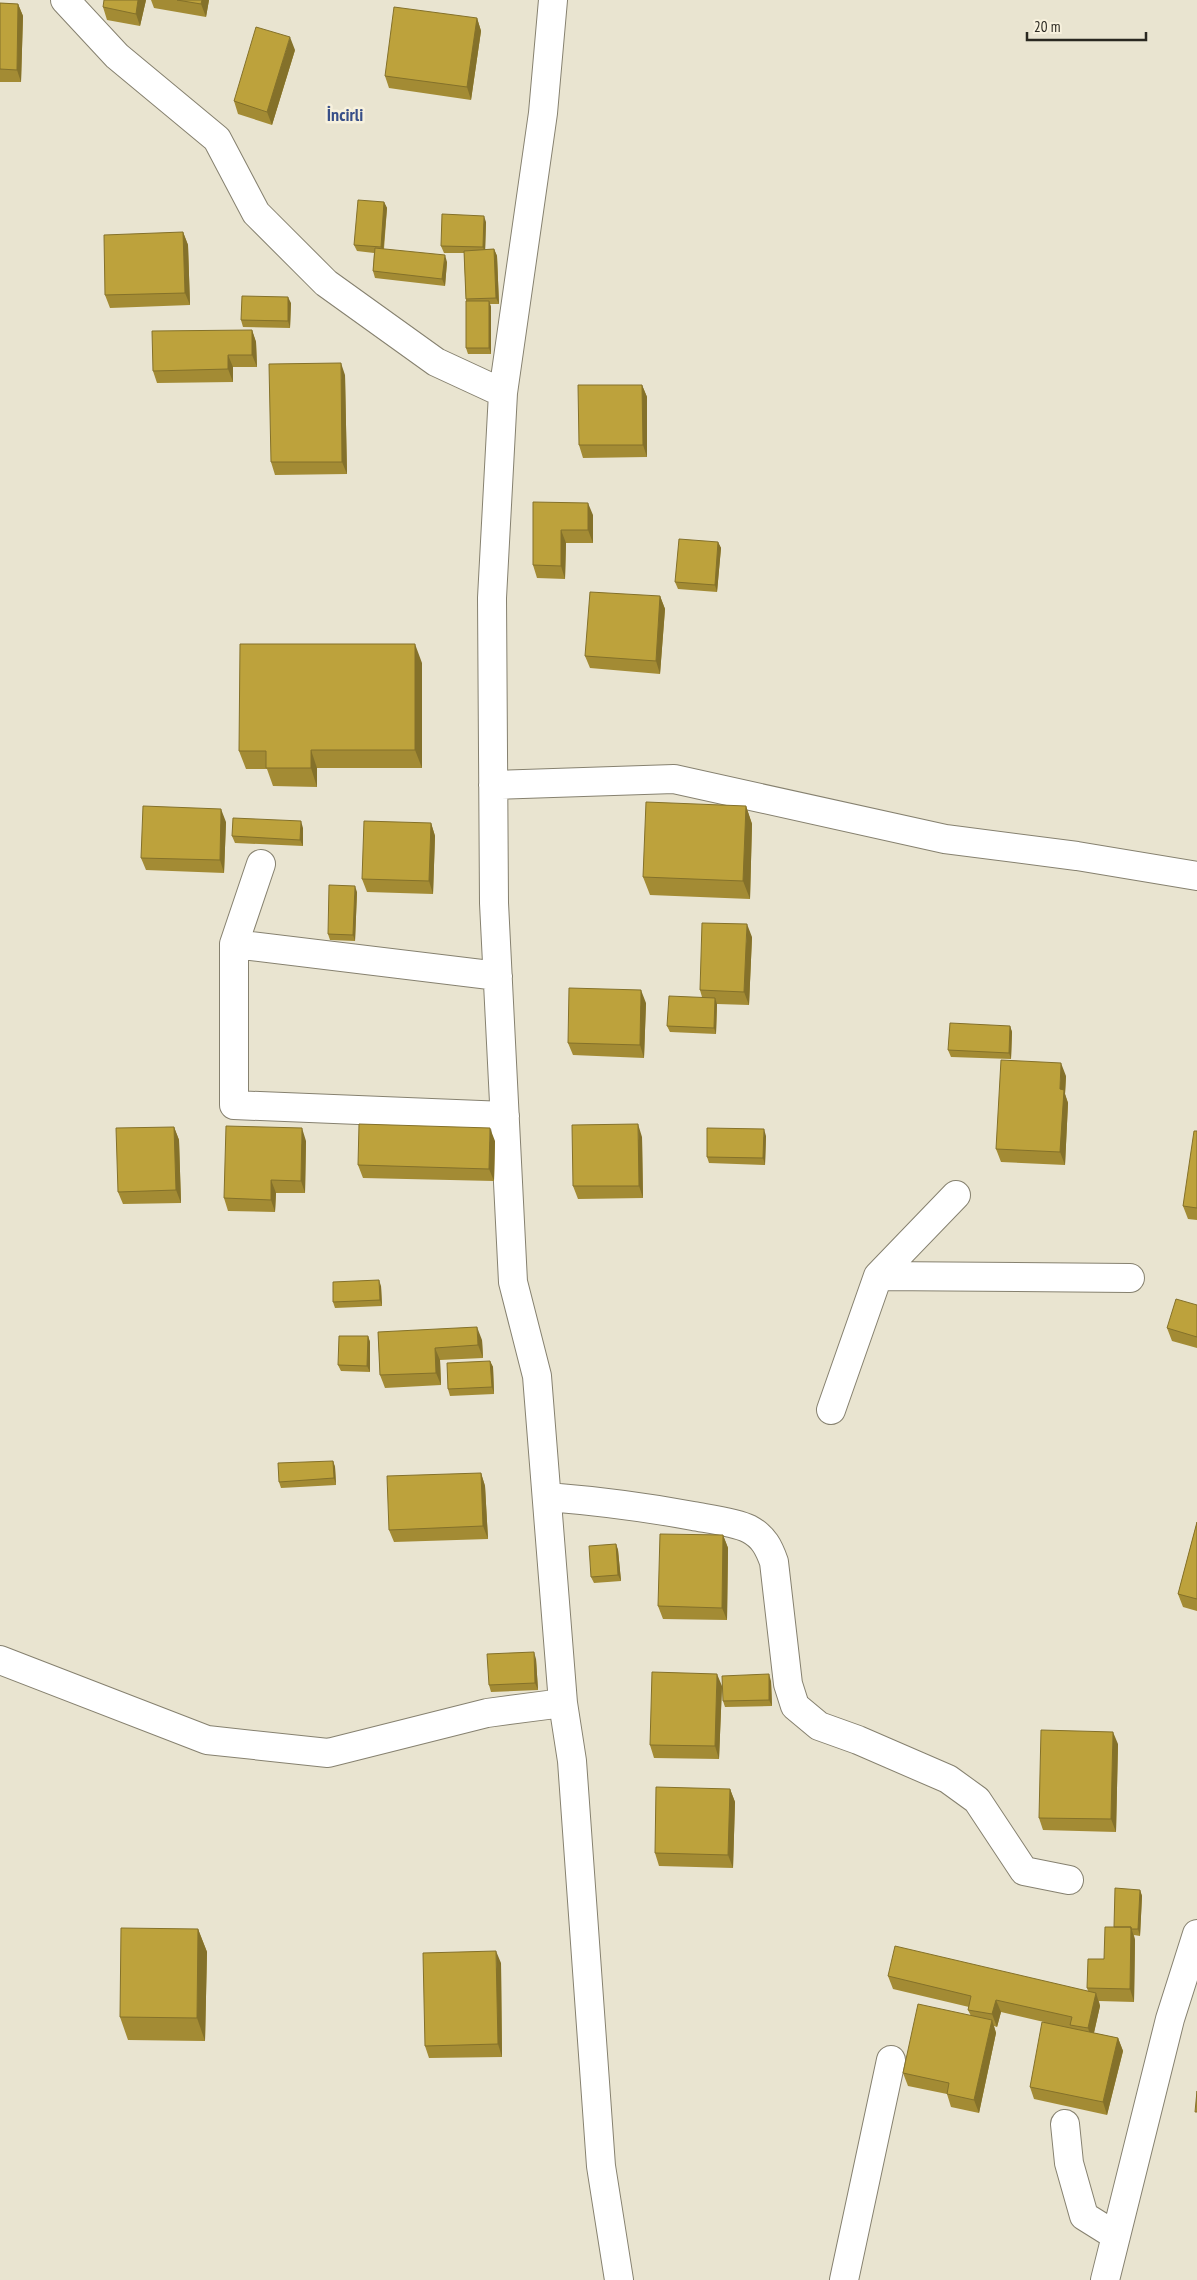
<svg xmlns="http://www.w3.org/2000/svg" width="1197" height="2280" font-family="'PT Sans Narrow',sans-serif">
  <rect width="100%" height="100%" fill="#e9e4d0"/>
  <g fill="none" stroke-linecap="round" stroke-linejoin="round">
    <defs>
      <path id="minor" d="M65,0L117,56L217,139L256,213L326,283L436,362L503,393
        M553,0L543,113L503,393L492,598L494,903L513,1282L537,1376L563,1703L572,1761L601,2166L619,2280
        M493,785L674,779L945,839L1077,856L1197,876
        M261,864L234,944V1105L505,1116
        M234,944L498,976
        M878,1276L1130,1278
        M831,1410L878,1276L956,1195
        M548,1497C597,1501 645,1507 693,1516C709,1519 735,1522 749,1529C764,1537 769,1548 774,1562L788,1684L795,1706L819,1726L858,1740L948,1779L977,1800L1024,1871L1069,1880
        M0,1660L207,1740L328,1753L487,1713L563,1703
        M1065,2124L1069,2163L1084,2216L1116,2236
        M844,2280L891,2060
        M1105,2280L1170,2019L1197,1934"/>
    </defs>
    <use href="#minor" stroke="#86816f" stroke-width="30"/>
    <use href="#minor" stroke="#fff" stroke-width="28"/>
  </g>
  <path fill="#a38b34" d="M146,0L140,26L107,20L103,7Z
    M151,0H209L206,17L154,8Z
    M0,3L18,4L23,16L21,82H0Z
    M477,18L481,31L471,100L389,88L385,76Z
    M295,50L272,125L238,114L234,101Z
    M384,202L387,208L384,249L447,262L445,286L375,278L373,271L374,253L357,251L354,245Z
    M486,222L485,250L494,249L497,256L499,304H490L491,307V354H468L466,348V301L464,253H444L441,246Z
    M183,232L188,245L190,305L110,308L105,295Z
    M291,303L290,328L243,327L241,320Z
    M252,330L256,342L257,367H233V382L157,383L153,371Z
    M345,375L347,474L275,475L271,462Z
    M642,385L647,397V457L583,458L579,445Z
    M533,502L593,515V543H566L565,579L537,578L533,565Z
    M718,542L721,548L717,592L678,589L675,582Z
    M660,596L665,609L660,674L590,668L585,656Z
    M422,663V768H317V787L273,786L267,769H246L239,751Z
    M746,806L752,824L750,899L650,895L643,877Z
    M226,822L224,873L146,870L141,858Z
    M431,823L435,836L433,894L367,892L362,879Z
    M303,828V846L235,843L232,836Z
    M357,892L355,941L330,940L328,934Z
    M752,937L749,1005L717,1004L716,1034L670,1032L667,1026L702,997L700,990Z
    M646,1003L644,1058L573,1055L568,1043Z
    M1010,1026L1012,1032L1011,1059L951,1057L948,1050Z
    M1066,1076L1065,1094L1068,1103L1065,1165L1001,1162L996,1149Z
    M174,1127L179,1140L181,1203L123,1204L118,1192Z
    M1197,1131V1220L1188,1219L1183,1206Z
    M766,1136L765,1165L709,1163L707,1157Z
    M642,1137L643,1198L578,1199L573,1186Z
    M306,1141L305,1193H276L275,1212L228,1211L224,1198Z
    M495,1141L494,1181L363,1178L358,1165Z
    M381,1286L382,1306L335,1308L333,1302Z
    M1197,1305V1348L1172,1341L1167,1328Z
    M378,1332L482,1340L483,1358L440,1360L441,1385L385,1388L380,1375Z
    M368,1336L370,1342V1372L341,1371L338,1365Z
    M490,1361L493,1367L494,1394L450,1396L448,1389Z
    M333,1461L335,1467L336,1485L281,1488L279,1482Z
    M481,1473L485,1486L488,1539L394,1542L389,1530Z
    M1197,1522V1611L1183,1607L1178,1594Z
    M723,1535L728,1548L727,1620L663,1619L658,1606Z
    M616,1544L618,1550L621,1581L594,1583L591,1577Z
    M536,1659L538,1690L491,1692L489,1685Z
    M771,1681L772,1706L725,1707L723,1701Z
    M722,1686L719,1759L654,1758L650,1745Z
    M1118,1744L1116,1832L1043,1830L1039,1818Z
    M730,1789L735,1802L733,1868L659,1866L655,1853Z
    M1140,1890L1142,1896L1140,1936L1134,1935L1135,1940L1134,2002L1099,2001L1100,2006L1094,2033L1118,2038L1123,2051L1107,2115L1034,2099L1030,2087L1044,2022L1001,2012L997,2027L994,2026L996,2033L979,2113L951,2107L947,2094L908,2086L903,2073L971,2016L968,2010L969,2007L893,1989L888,1976L1088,1991L1087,1988L1104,1959L1114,1927Z
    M198,1929L207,1952L205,2041L128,2040L120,2017Z
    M501,1963L502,2057L429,2058L425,2046Z"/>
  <path fill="#84712a" d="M138,0H146L140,26L136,14Z
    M202,0H209L206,17L201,4Z
    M18,4L23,16L21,82L17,70Z
    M477,18L481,31L471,100L467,87Z
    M290,37L295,50L272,125L267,112Z
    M384,202L387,208L383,253L381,247Z
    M484,216L486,222L485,254L483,247Z
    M183,232L188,245L190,305L185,293Z
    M494,249L497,256L499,304L496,298Z
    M445,255L447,262L445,286L442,279Z
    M288,297L291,303L290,328L288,321Z
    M489,301L491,307V354L489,348Z
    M252,330L256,342L257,367L252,355Z
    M228,355L233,367V382L228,369Z
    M341,363L345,375L347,474L342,462Z
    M642,385L647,397V457L643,445Z
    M588,503L593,515V543L588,530Z
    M561,530L566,543L565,579L561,566Z
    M718,542L721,548L717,592L715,585Z
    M660,596L665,609L660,674L656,661Z
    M415,644L422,663V768L415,750Z
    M311,750L317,768V787L311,768Z
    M746,806L752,824L750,899L743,881Z
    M221,809L226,822L224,873L220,860Z
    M301,821L303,828V846L300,840Z
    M431,823L435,836L433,894L429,881Z
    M355,886L357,892L355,941L353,935Z
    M747,924L752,937L749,1005L744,992Z
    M641,990L646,1003L644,1058L640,1045Z
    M715,998L717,1004L716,1034L714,1028Z
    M1010,1026L1012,1032L1011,1059L1009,1053Z
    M1061,1063L1066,1076L1065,1094L1068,1103L1065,1165L1060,1152V1089Z
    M638,1124L642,1137L643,1198L639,1186Z
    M174,1127L179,1140L181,1203L176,1190Z
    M302,1128L306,1141L305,1193L301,1181Z
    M490,1128L495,1141L494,1181L489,1169Z
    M764,1129L766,1136L765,1165L763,1158Z
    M271,1180L276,1193L275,1212L271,1200Z
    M379,1280L381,1286L382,1306L380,1300Z
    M477,1327L482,1340L483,1358L478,1345Z
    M368,1336L370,1342V1372L367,1366Z
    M435,1348L440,1360L441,1385L436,1373Z
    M490,1361L493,1367L494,1394L492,1387Z
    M333,1461L335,1467L336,1485L334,1478Z
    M481,1473L485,1486L488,1539L483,1526Z
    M723,1535L728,1548L727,1620L722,1608Z
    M616,1544L618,1550L621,1581L618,1575Z
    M534,1652L536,1659L538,1690L535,1683Z
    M717,1674L722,1686L719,1759L715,1746Z
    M769,1674L771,1681L772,1706L769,1700Z
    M1113,1732L1118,1744L1116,1832L1111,1819Z
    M730,1789L735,1802L733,1868L728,1855Z
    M1140,1890L1142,1896L1140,1936L1138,1929Z
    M1131,1927L1135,1940L1134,2002L1130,1989Z
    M198,1929L207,1952L205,2041L197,2018Z
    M496,1951L501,1963L502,2057L498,2044Z
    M1096,1993L1100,2006L1092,2041L1088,2028Z
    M996,2000L1001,2012L997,2027L992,2014Z
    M992,2020L996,2033L979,2113L974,2100Z
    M1118,2038L1123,2051L1107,2115L1103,2102Z"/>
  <path fill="#bda23c" stroke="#84712a" d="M104,0H138L136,14L103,7Z
    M177,0H202L201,4Z
    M0,3L18,4L17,70L0,69Z
    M394,7L477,18L467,87L385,76Z
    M256,27L290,37L267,112L234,101Z
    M358,200L384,202L381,247L354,245Z
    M442,214L484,216L483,247L441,246Z
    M183,232L185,293L105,295L104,235Z
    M375,248L445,255L442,279L373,271Z
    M494,249L496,298L466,299L464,251Z
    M242,296L288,297V321L241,320Z
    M466,301H489V348H466Z
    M252,330V355H228V369L153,371L152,331Z
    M341,363L342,462H271L269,364Z
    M578,385H642L643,445H579Z
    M533,502L588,503V530H561V566L533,565Z
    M679,539L718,542L715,585L675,582Z
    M590,592L660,596L656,661L585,656Z
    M240,644H415V750H311V768H266V751H239Z
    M646,802L746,806L743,881L643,877Z
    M143,806L221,809L220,860L141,858Z
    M233,818L301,821L300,840L232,836Z
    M364,821L431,823L429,881L362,879Z
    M329,885L355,886L353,935L328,934Z
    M702,923L747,924L744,992L700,990Z
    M569,988L641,990L640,1045L568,1043Z
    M669,996L715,998L714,1028L667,1026Z
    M950,1023L1010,1026L1009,1053L948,1050Z
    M1001,1060L1061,1063L1060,1089L1064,1090L1060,1152L996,1149Z
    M359,1124L490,1128L489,1169L358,1165Z
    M638,1124L639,1186H573L572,1125Z
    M226,1126L302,1128L301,1181L271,1180V1200L224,1198Z
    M174,1127L176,1190L118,1192L116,1128Z
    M707,1128L764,1129L763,1158L707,1157Z
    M1194,1131H1197V1208L1183,1206Z
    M379,1280L380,1300L333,1302V1282Z
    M1176,1299L1197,1305V1337L1167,1328Z
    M477,1327L478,1345L435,1348L436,1373L380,1375L378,1332Z
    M339,1336H368L367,1366L338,1365Z
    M490,1361L492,1387L448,1389L447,1363Z
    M333,1461L334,1478L279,1482L278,1463Z
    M481,1473L483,1526L389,1530L387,1476Z
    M1197,1522V1599L1178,1594Z
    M660,1534L723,1535L722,1608L658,1606Z
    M616,1544L618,1575L591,1577L589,1546Z
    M534,1652L535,1683L489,1685L487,1654Z
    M652,1672L717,1674L715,1746L650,1745Z
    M769,1674V1700L723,1701L722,1676Z
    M1041,1730L1113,1732L1111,1819L1039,1818Z
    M656,1787L730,1789L728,1855L655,1853Z
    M1115,1888L1140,1890L1138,1929H1131V1927H1114Z
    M1105,1927H1131L1130,1989L1087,1988L1088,1959H1104Z
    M121,1928L198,1929L197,2018L120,2017Z
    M895,1946L1096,1993L1088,2028L1070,2025L1072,2017L996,2000L992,2014L968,2010L971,1996L888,1976Z
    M496,1951L498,2044L425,2046L423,1953Z
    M918,2004L992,2020L974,2100L947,2094L949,2083L903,2073Z
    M1042,2022L1118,2038L1103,2102L1030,2087Z
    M1197,2091V2112H1195Z"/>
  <g text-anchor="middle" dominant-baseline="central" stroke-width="5" stroke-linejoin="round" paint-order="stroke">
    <g font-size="18" font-weight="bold" fill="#374e88" stroke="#f7f1dd">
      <text x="345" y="114">İncirli</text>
    </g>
  </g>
  <path d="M1027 32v8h119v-8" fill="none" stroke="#2a2820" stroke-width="2.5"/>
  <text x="1034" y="32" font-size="15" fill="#2a2820" stroke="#f7f1dd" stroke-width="4" paint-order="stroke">20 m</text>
</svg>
